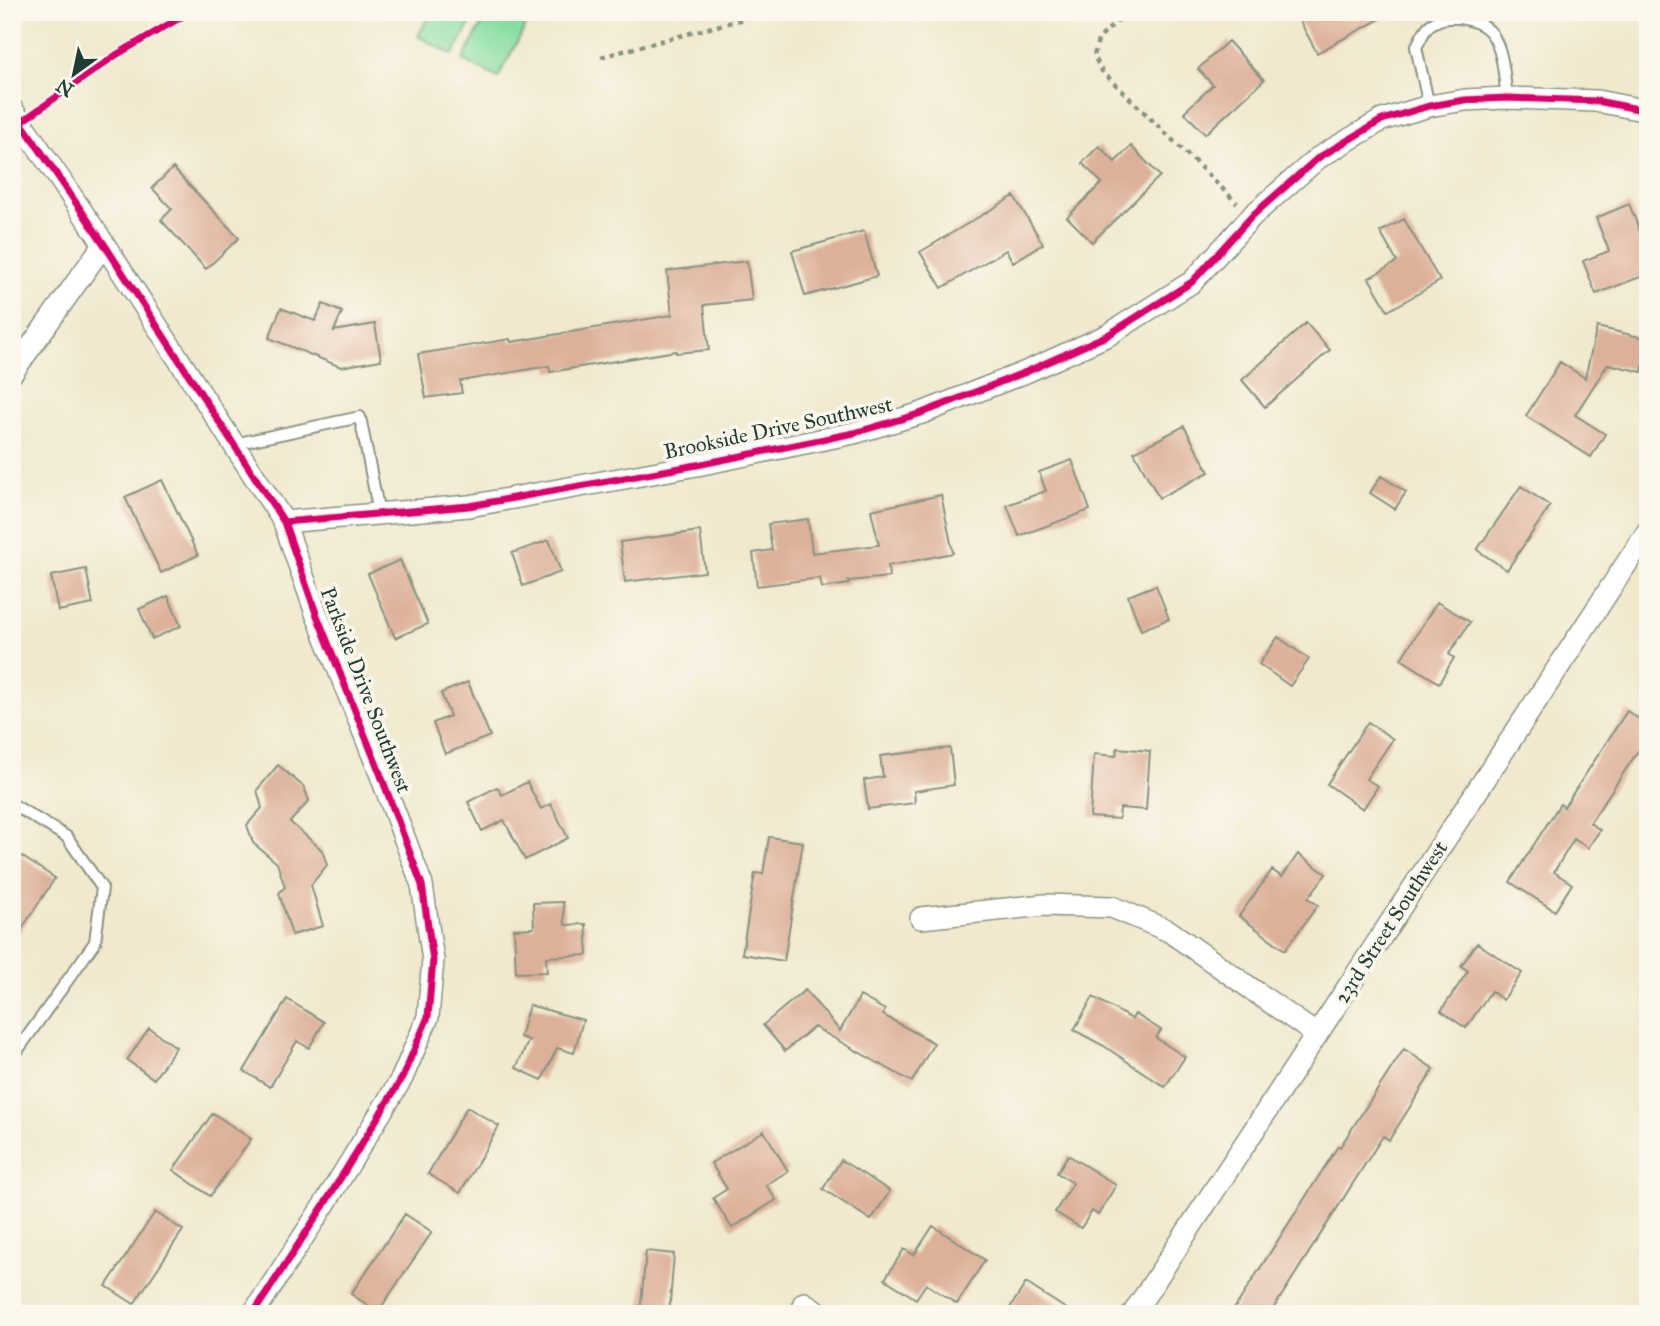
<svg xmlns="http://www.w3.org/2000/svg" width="1660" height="1326" font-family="'IM FELL Great Primer',serif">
  <rect width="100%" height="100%" fill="#fbf7ec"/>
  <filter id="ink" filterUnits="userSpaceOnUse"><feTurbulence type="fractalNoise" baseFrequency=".0143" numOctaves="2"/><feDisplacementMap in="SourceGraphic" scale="14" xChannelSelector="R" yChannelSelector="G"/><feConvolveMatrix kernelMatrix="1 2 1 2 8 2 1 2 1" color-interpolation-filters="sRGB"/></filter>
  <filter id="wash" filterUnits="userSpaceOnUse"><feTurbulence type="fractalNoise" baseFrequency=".00686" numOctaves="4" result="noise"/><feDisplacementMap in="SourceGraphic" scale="28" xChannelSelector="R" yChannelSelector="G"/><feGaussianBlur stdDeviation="1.57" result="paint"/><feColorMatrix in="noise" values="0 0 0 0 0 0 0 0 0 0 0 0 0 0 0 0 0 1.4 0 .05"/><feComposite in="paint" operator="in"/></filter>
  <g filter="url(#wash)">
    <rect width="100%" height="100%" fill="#f0e9ce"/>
    <path fill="#85dda1" stroke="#528d6a" stroke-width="2" d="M431,12H476L453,55L418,36Z
      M488,12H533L498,78L463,60Z"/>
    <g id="blocks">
      <path fill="#ddb099" d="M1295,12H1393L1317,53Z
        M1228,41L1264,80L1205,134L1184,112L1213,85L1198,69Z
        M1099,146L1115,162L1131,146L1160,176L1092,242L1067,217L1102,183L1082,163Z
        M173,168L239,238L206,269L161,220L172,209L152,188Z
        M1014,196L1043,244L1013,262L1006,250L942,288L920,252Z
        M1629,204L1648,251V274L1596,294L1583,261L1609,251L1596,218Z
        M1404,219L1440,281L1388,311L1369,278L1397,262L1380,232Z
        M864,231L877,276L805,296L792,251Z
        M747,261L752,300L704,305L709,350L676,353V351L550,372L549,366L460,381L462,393L426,398L418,354L510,339L511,342L672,315L667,271Z
        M323,304L342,312L334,331L375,324L381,360L341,367L269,338L281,308L315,321Z
        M1306,323L1330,350L1265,407L1242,380Z
        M1597,327L1648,339V347L1642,372L1608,364L1575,415L1605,434L1591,457L1526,416L1560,362L1585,378Z
        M1184,426L1209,472L1159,498L1134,452Z
        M1072,460L1090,510L1019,536L1007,505L1046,491L1039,472Z
        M1381,476L1406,492L1395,509L1370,493Z
        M162,480L198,555L161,573L125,497Z
        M1521,486L1550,506L1507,570L1477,550Z
        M941,495L953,553L888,566L889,577L848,581L849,584L822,588L820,578L757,586L753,553L772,550L768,524L808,519L812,553L879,545L871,510Z
        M700,531L705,572L625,582L620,542Z
        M549,540L561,572L523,586L512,553Z
        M400,560L428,624L395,638L368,574Z
        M86,569L93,604L58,611L51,576Z
        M1156,585L1169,619L1141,630L1128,596Z
        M168,596L181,626L152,639L139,609Z
        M1437,602L1470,622L1449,654L1454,658L1439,683L1401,659Z
        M1278,637L1309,659L1290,686L1259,664Z
        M468,682L490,736L445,754L433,723L450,716L441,693Z
        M1627,711L1648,725V736L1590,823L1600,830L1588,848L1574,839L1554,872L1572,884L1555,911L1510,882L1560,804L1564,807Z
        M1368,722L1393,739L1366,779L1378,786L1363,809L1327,784Z
        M950,748L954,785L914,791L915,803L868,809L864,780L883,777L880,756Z
        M1117,748L1150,751L1146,810L1120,808L1119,819L1090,817L1094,754L1116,756Z
        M278,765L304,787L309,801L290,822L322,850L327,865L311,885L323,926L292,935L279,893L285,887L277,863L253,843L247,825L262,808L257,790Z
        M527,782L541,809L551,804L568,838L525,860L504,820L482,831L468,802L497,787L502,795Z
        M769,837L803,842L784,961L742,954L755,873L763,874Z
        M12,850L55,878L12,944Z
        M1298,854L1326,874L1308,898L1318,905L1285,950L1239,916L1272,870L1282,877Z
        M563,902L565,925L586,924L588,955L546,957L547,972L516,973L514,929L534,928L533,903Z
        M1477,943L1522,973L1503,1000L1491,991L1466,1028L1441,1011L1468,971L1461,966Z
        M805,990L840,1031L860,996L885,1010L883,1015L934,1043L912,1082L814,1027L785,1051L763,1025Z
        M1093,997L1132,1019L1135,1014L1161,1030L1156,1038L1185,1057L1165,1087L1104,1046L1074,1030Z
        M287,999L324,1022L309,1048L297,1041L270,1087L244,1071Z
        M529,1005L583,1020L574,1053L557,1048L542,1080L516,1068L529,1040L520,1037Z
        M149,1028L176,1047L154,1079L127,1060Z
        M1404,1049L1434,1069L1389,1140L1383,1136L1270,1314H1231L1338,1146L1340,1147Z
        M467,1107L499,1126L460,1193L428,1174Z
        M213,1113L251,1139L210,1196L173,1170Z
        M764,1131L788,1171L766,1185L776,1200L732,1228L713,1198L727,1189L711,1163Z
        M1068,1155L1116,1185L1098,1215L1092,1211L1081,1228L1055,1212L1073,1183L1057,1173Z
        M841,1160L890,1191L871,1220L823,1189Z
        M155,1212L183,1230L134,1304L106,1286Z
        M405,1214L432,1232L378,1312L351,1294Z
        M933,1226L985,1260L957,1304L926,1284L916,1299L885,1279L904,1249L914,1255Z
        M646,1251L674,1254L669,1314H640Z
        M1026,1283L1074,1314H1006Z"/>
    </g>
  </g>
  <g filter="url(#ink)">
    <use href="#blocks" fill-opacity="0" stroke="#889381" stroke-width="2"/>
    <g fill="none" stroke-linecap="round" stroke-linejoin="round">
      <defs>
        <path id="lane" d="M1429,106L1416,47C1420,41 1423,33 1427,28C1442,11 1480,17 1492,34C1504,53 1504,77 1507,98
          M234,444L360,417L379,513
          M12,804L67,837L102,888L95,942L12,1058"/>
        <path id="street" d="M12,109L104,244L284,522L316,613L380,773L422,885L433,960L428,1017L402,1078L324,1205L253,1314
          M12,373L104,244
          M284,522L469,506L697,465L854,433L922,413L1026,372L1108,335L1192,282L1253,215L1318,158L1382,120L1429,106L1465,100L1507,98L1597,101L1648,111
          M921,918L1044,905L1112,907L1169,931L1317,1035
          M804,1303L821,1314
          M1133,1314L1648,531"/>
      </defs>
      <use href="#lane" stroke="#889381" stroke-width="14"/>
      <use href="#street" stroke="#889381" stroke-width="24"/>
      <path stroke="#889381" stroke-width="4.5" stroke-dasharray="5 5" stroke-linecap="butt" d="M1126,12L1098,40L1094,56L1102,71L1237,203
        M601,57L769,12"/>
      <use href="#lane" stroke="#fff" stroke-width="10"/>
      <use href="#street" stroke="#fff" stroke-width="21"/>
      <defs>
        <path id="cycleway" d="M12,109L104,244L284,522L316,613L380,773L422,885L433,960L428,1017L402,1078L324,1205L253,1314
          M21,122L116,55L190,12
          M284,522L469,506L697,465L854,433L922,413L1026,372L1108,335L1192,282L1253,215L1318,158L1382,120L1429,106L1465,100L1507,98L1597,101L1648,111"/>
      </defs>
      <use href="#cycleway" stroke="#fbf7ec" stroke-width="11"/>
      <use href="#cycleway" stroke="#d6006c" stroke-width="7"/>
    </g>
  </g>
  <g text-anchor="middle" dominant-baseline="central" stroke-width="7" stroke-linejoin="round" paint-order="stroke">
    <g font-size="21" fill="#1f3d34" stroke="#fbf7ec">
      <text transform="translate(778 428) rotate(-12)">Brookside Drive Southwest</text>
      <text transform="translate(366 690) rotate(69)">Parkside Drive Southwest</text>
      <text transform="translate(1391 922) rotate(-57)">23rd Street Southwest</text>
    </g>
  </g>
  <rect width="1660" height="1326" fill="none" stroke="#fbf7ec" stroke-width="42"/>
  <g transform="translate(74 74) rotate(213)" stroke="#fbf7ec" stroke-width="5" paint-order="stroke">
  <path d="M0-5L12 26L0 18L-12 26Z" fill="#1f3d34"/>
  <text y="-10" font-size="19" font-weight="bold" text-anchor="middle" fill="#1f3d34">N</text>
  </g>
</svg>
